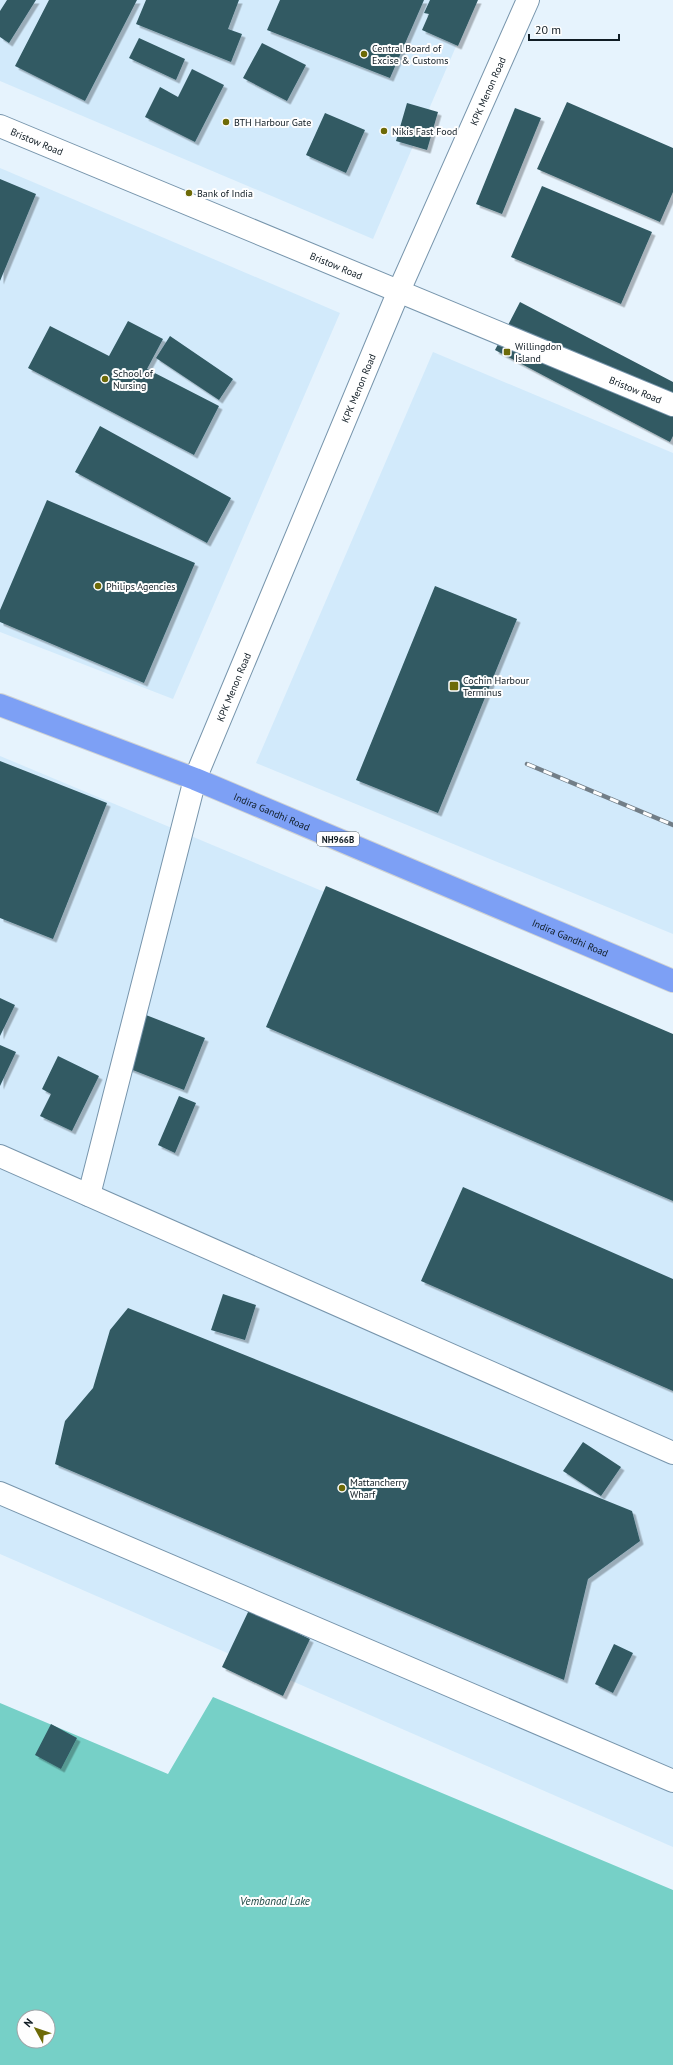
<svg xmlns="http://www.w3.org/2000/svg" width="673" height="2065" font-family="'PT Sans',sans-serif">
  <defs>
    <filter id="shadow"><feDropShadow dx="3.5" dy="3.5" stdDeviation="0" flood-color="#0004"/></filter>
  </defs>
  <rect width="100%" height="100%" fill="#e6f3fd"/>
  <path fill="#d2eafb" d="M0,0H476L373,239L0,81Z
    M0,168L340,313L173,699L0,632Z
    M433,352L673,453V934L256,763Z
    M0,756L673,1038V1847L0,1554Z"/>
  <path fill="#76d0c7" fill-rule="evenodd" d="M213,1697L673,1890V2065H0V1703L168,1774ZM24,2017H48V2041H24Z"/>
  <path fill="#315a63" filter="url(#shadow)" d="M7,0H36L9,43L0,37V11Z
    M49,0H137L85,101L15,66Z
    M146,0H239L228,29L242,34L231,62L136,24Z
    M280,0H424L390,78L267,30Z
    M430,0H478L458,46L422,30L429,14L424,13Z
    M139,38L185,59L176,80L129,58Z
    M262,43L306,65L287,101L243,78Z
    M192,69L224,85L195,142L145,117L160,87L178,97Z
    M567,102L673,148V192L660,222L537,169Z
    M407,103L438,112L427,150L396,141Z
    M515,108L541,118L502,214L476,204Z
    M325,113L365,130L346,173L306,155Z
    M0,179L36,194L0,281Z
    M542,186L652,232L621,304L511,257Z
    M520,302L673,382V436L670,442L495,350Z
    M128,321L163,339L147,369L219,406L194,455L28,368L50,326L109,356Z
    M170,336L233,379L219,400L156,358Z
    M100,426L231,498L207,543L75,472Z
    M47,500L195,563L144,683L0,622V610Z
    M435,586L517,619L438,813L356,780Z
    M0,761L107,803L53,939L0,918Z
    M326,886L673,1034V1201L266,1027Z
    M0,998L15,1005L0,1036Z
    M146,1015L205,1038L184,1090L125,1067Z
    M0,1045L16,1052L0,1086Z
    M58,1056L99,1076L72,1131L40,1116L51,1094L42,1089Z
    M179,1096L196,1103L175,1153L158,1145Z
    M463,1187L673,1279V1391L421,1281Z
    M223,1294L256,1305L245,1340L211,1330Z
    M128,1308L632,1511L640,1541L588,1579L564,1680L55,1464L65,1421L93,1388L110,1330Z
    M583,1442L621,1467L601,1496L563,1471Z
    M249,1610L310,1639L283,1696L222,1667Z
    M614,1644L633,1653L613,1693L595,1684Z
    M51,1724L77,1738L61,1769L35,1755Z"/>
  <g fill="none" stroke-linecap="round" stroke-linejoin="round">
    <defs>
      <g id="minor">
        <path id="s1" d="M0,126L673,405"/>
        <path d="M0,1156L673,1453"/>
        <path id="s2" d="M89,1195L195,779L398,293L528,0"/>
        <path d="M0,1493L673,1781"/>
      </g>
      <g id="highway">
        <path id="s3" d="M0,705L195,779L673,981"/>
      </g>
    </defs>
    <use href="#minor" stroke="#7795ac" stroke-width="24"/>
    <use href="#highway" stroke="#cfd2d3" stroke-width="24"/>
    <use href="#minor" stroke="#fff" stroke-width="22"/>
    <use href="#highway" stroke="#7da0f5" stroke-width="22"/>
    <defs>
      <path id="rail" d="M527,764L673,825"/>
    </defs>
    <use href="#rail" stroke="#727e87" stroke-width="4.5"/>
    <use href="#rail" stroke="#fefefe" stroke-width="3" stroke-dasharray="9" stroke-linecap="butt"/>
  </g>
  <g fill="#6d6a07" stroke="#fefefe" stroke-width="1.5">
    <circle cx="364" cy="54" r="4"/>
    <circle cx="226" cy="122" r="4"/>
    <circle cx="384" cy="131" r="4"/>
    <circle cx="189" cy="193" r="4"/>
    <rect x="503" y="348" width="8" height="8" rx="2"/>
    <circle cx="105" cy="379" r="4"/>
    <circle cx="98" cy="586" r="4"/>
    <rect x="449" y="681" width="10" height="10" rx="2"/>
    <circle cx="342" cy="1488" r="4"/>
  </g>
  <g text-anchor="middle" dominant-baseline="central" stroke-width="4" stroke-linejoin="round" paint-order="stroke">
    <rect fill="#fefefe" stroke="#576065" stroke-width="1" x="317" y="832" width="42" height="14" rx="3"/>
    <g font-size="9" font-weight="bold" fill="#101c24">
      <text x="338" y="839">NH966B</text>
    </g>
    <g font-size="10" fill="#101c24" stroke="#fefefe" text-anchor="start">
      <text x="372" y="48">Central Board of<tspan x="372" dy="12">Excise &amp; Customs</tspan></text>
      <text x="234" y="122">BTH Harbour Gate</text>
      <text x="392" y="131">Nikis Fast Food</text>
      <text x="197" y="193">Bank of India</text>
      <text x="515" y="346">Willingdon<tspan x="515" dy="12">Island</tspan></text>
      <text x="113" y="373">School of<tspan x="113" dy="12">Nursing</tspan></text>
      <text x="106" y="586">Philips Agencies</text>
      <text x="463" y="680">Cochin Harbour<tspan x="463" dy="12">Terminus</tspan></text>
      <text x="350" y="1482">Mattancherry<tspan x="350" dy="12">Wharf</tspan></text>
    </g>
    <g font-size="10" fill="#101c24" stroke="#fefefe">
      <text stroke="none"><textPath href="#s2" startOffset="1177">KPK Menon Road</textPath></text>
      <text stroke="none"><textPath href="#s1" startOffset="40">Bristow Road</textPath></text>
      <text stroke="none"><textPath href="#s1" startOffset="364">Bristow Road</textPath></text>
      <text stroke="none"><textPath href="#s2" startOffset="853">KPK Menon Road</textPath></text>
      <text stroke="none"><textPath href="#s1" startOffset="688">Bristow Road</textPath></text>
      <text stroke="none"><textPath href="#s2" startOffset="529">KPK Menon Road</textPath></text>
      <text stroke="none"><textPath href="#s3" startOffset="292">Indira Gandhi Road</textPath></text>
      <text stroke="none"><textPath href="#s3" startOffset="616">Indira Gandhi Road</textPath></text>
    </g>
    <g font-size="11" font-style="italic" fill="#113c38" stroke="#fefefe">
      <text x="275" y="1901">Vembanad Lake</text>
    </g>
  </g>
  <g transform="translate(36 2029) rotate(310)"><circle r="19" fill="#fefefe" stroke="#9fa4a7"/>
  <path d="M0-3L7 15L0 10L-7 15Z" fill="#6d6a07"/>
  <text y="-6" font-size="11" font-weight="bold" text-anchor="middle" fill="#101c24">N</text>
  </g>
  <path d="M529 34v6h90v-6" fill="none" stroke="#101c24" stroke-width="2"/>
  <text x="535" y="34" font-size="12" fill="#101c24" stroke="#fefefe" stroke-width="3" paint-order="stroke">20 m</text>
</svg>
